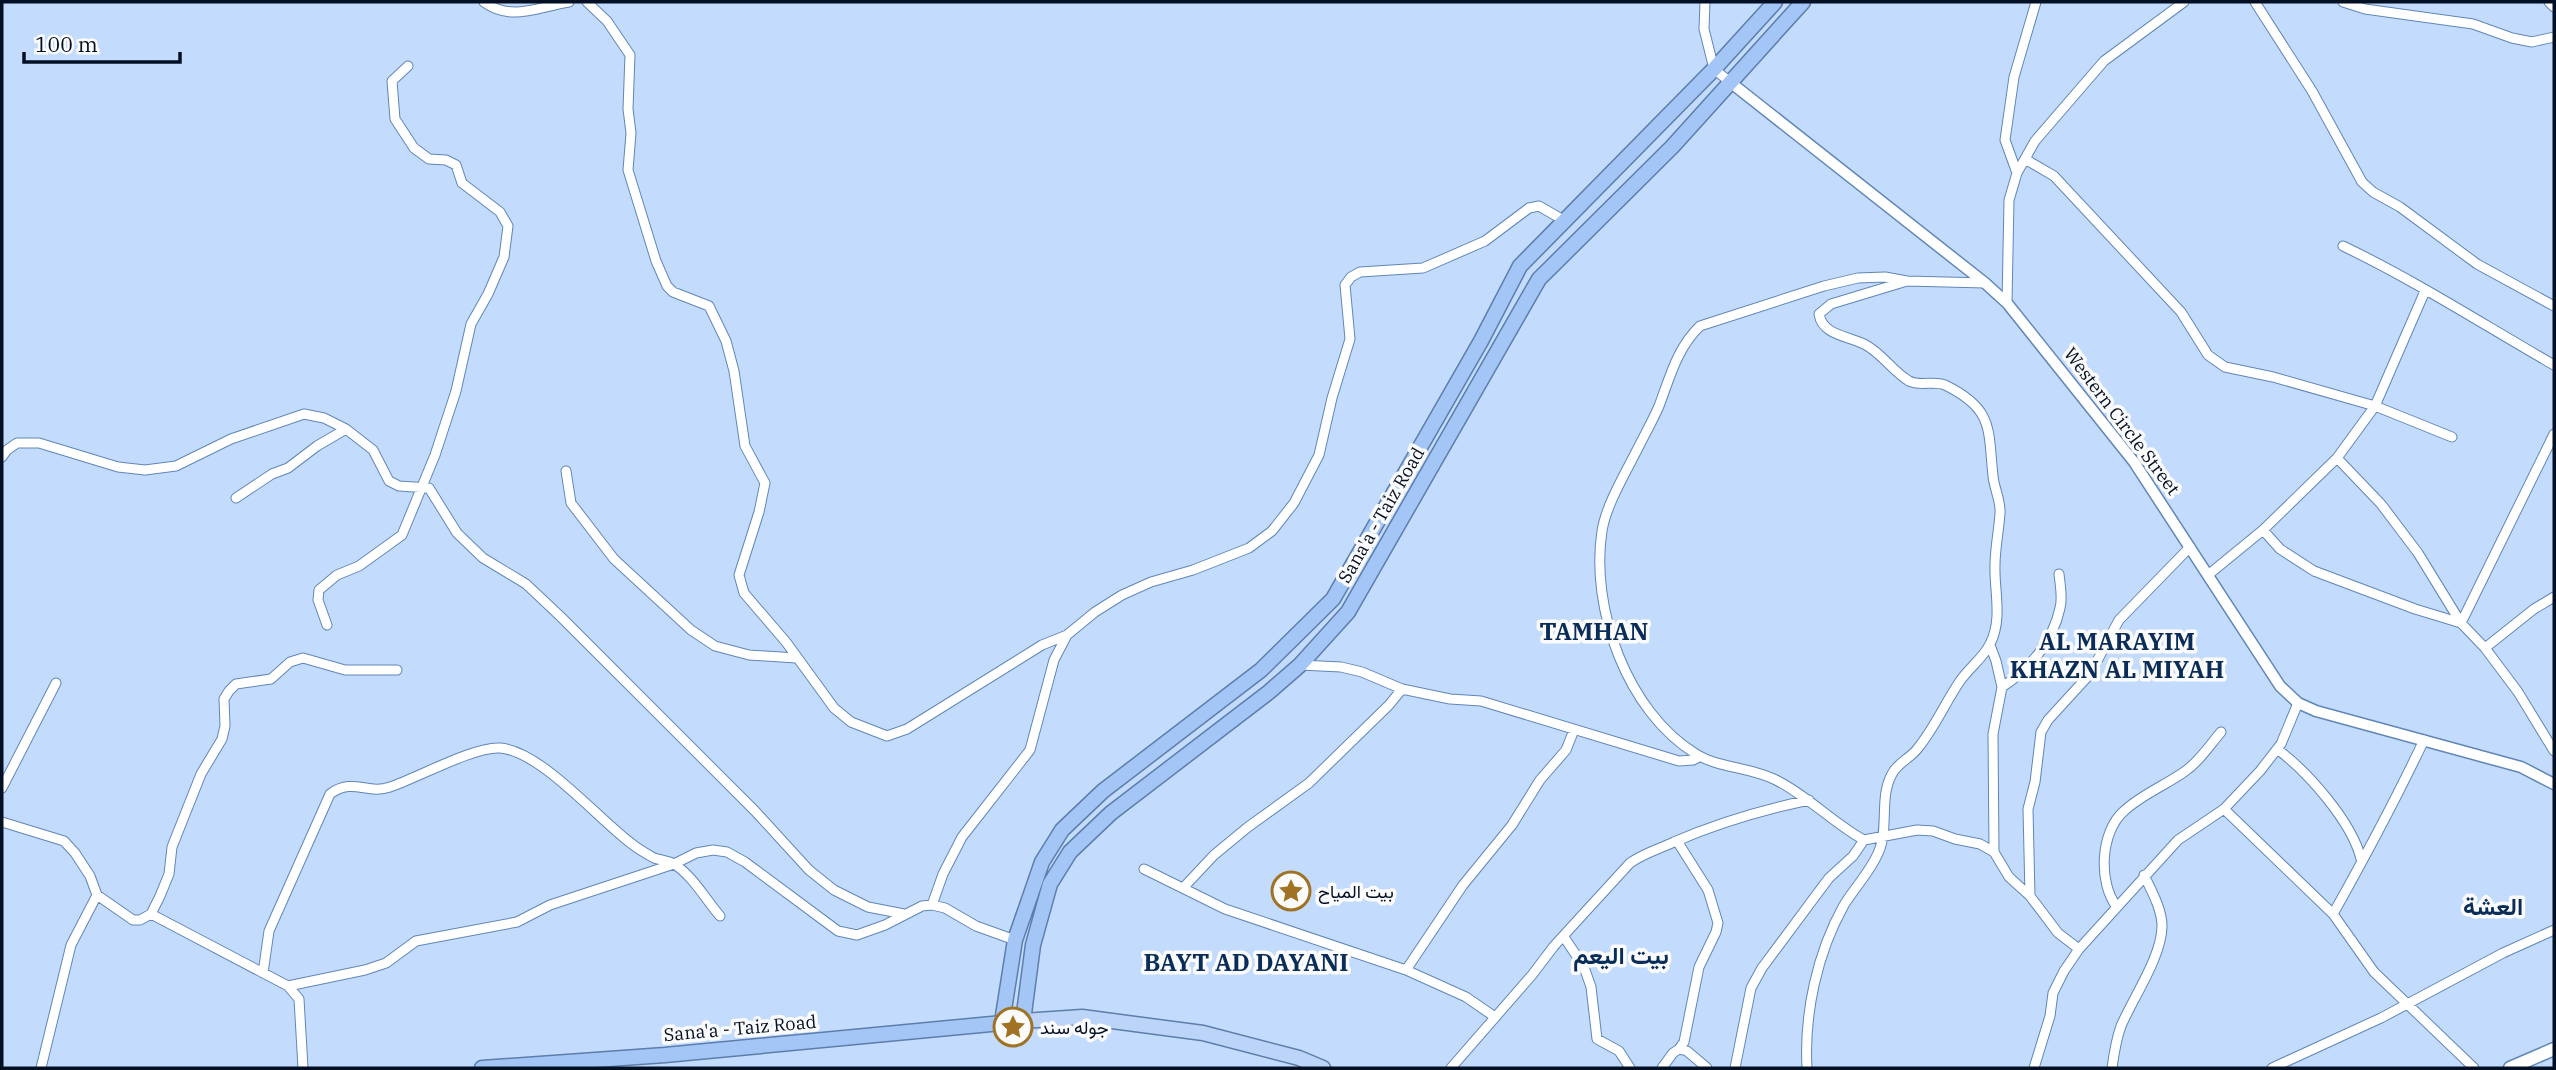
<svg xmlns="http://www.w3.org/2000/svg" width="2556" height="1070" font-family="'IBM Plex Serif',Vazirmatn,serif">
  <rect width="100%" height="100%" fill="#c3dcfd"/>
  <g fill="none" stroke-linecap="round" stroke-linejoin="round">
    <defs>
      <path id="minor" d="M484,2C512,22 537,7 569,2
        M587,2L607,21L630,55L628,109L631,133L628,170L656,261L667,286L673,292L709,306L726,341L734,371L745,446L765,483L759,512L739,575L744,593L786,642L834,708L851,722L887,736L907,729L1042,645L1067,635
        M1705,2L1704,29L1714,69L1730,82
        M2255,2L2312,91L2362,182L2373,192L2400,207L2477,264L2554,306
        M2343,2L2365,9L2473,24L2512,38L2532,42L2554,37
        M2549,2L2554,7
        M2025,159L2054,176L2181,312L2208,355L2225,367L2273,377L2375,406L2452,437
        M2017,173L2005,140L2014,77L2036,2
        M2343,246C2416,281 2484,325 2554,365
        M1985,283L1907,281L1885,277L1858,278L1824,286L1700,326C1677,348 1670,377 1659,406C1653,420 1645,434 1638,448C1626,472 1606,505 1602,531C1590,608 1627,712 1696,754C1718,768 1751,767 1776,780C1808,796 1833,823 1864,840L1917,830L1933,831L1955,839L1980,844L1994,852L2009,877L2030,896
        M2007,303L2009,200L2017,173L2035,141L2104,61L2184,2
        M2,457L7,450L17,443H39L118,467L145,470L176,466L231,439L304,414L324,418L346,429L373,450L389,481L399,486L429,488L457,533L483,558L526,584L561,617L755,811L809,870L834,890L868,907L904,914
        M2337,458L2381,504L2418,553L2461,623
        M566,471L571,503L614,559L691,630L715,646L749,655L796,658
        M236,498L272,474L288,468L317,446L346,429
        M2263,530L2280,549L2314,571L2415,609L2461,623L2485,648L2518,692L2554,751
        M2208,575L2263,530L2337,458L2375,406L2425,291
        M2461,623L2554,434
        M327,625L318,600L319,590L337,575L359,566L402,535L435,455L456,391L471,324L488,294L504,257L508,226L500,212L462,183L456,165L446,160L429,159L414,148L395,119L392,81L408,66
        M1990,645L1996,661L2002,687L1993,734L1994,852
        M2485,648L2534,609L2554,597
        M1300,665L1341,667L1362,672L1402,689L1450,699L1481,701L1679,761L1693,760L1699,757
        M2002,687C2030,669 2053,641 2060,608C2063,597 2060,585 2059,574
        M2277,749C2308,772 2352,822 2361,859
        M2,788L56,683
        M2224,809L2333,914L2374,972L2474,1068
        M2,822L64,841L75,853L90,876L97,895L133,920H140L151,914L160,896L169,874L172,847L201,774L222,739L225,726L224,699L229,691L236,684L271,679L290,662L303,658L345,670H397
        M1677,841L1708,890L1718,923L1716,932L1699,967L1684,1042L1679,1049
        M1144,869L1225,909L1406,970L1466,997L1495,1017
        M1184,887L1214,855L1248,827L1309,783L1389,705L1402,689
        M932,905L943,874L962,837L1030,750L1054,660L1067,635L1095,612L1122,595L1151,582L1193,570L1249,548L1272,531L1294,503L1319,455L1332,398L1350,339L1345,285L1351,277L1360,272L1423,268L1485,241L1529,208L1539,206L1565,221
        M2117,907C2098,883 2100,832 2124,811C2141,795 2164,786 2184,772C2199,762 2209,746 2221,732
        M151,914L288,986L299,999L303,1068
        M2333,914C2365,857 2396,799 2424,740
        M1564,937L1584,967L1591,987L1597,1039L1619,1051L1630,1068
        M2079,949L2058,933L2030,896L2028,809L2035,782L2041,732L2048,720L2090,674L2119,620L2190,547
        M1406,970L1463,885L1512,825L1540,780L1566,750L1574,730
        M263,973L269,931L330,794C353,777 367,795 390,787C417,778 475,746 500,748C541,751 598,819 632,844C638,849 647,854 654,858C660,860 669,861 674,864C693,876 706,900 720,916
        M288,986L365,970L386,963L416,941L517,922L550,905L674,864L696,853L713,850L727,852L745,862L838,931L857,935L885,925L922,906L932,905L945,908L976,926L1015,940
        M41,1068L71,945L97,895
        M1451,1068L1532,975L1554,946L1630,863C1644,853 1659,849 1674,842C1718,823 1762,810 1809,800
        M1662,1068L1673,1053L1679,1049L1687,1051L1707,1068
        M1735,1068L1751,988L1762,968L1814,898L1829,878L1853,856L1864,840
        M1807,1068C1804,1014 1817,953 1844,905C1855,887 1871,871 1879,851C1889,827 1879,797 1892,774C1897,763 1911,758 1918,748C1935,727 1945,703 1960,681C1969,668 1984,657 1990,644C2003,619 1994,591 1995,565C1995,548 1999,530 2000,513C2001,501 1994,488 1993,476C1988,429 1994,409 1945,385C1933,380 1921,387 1909,381C1892,371 1882,353 1864,344C1848,336 1822,335 1819,314L1831,304L1907,281
        M2034,1068L2050,1016L2053,993L2064,971L2079,949L2178,840L2224,809L2260,771L2281,744L2298,703
        M2112,1068C2114,1053 2116,1040 2121,1026C2133,998 2162,956 2162,926C2162,909 2151,890 2144,875
        M2272,1068L2381,1018L2503,953L2554,930"/>
      <path id="tertiary" d="M1730,82L1985,283L2007,303L2134,462L2280,686L2298,703L2316,711L2521,767L2554,784"/>
      <path id="secondary" d="M2510,1068L2554,1049"/>
      <path id="primary" d="M1023,1021L1082,1017L1203,1033L1299,1058L1323,1068"/>
      <path id="trunk" d="M1002,1022L1015,940L1042,862L1062,830L1103,791L1261,670L1333,599L1481,341L1520,266L1714,69L1775,2
        M482,1068L665,1055L1023,1021L1033,945L1050,884L1070,852L1111,813L1269,692L1300,665L1348,612L1539,279L1672,147L1803,2"/>
    </defs>
    <use href="#minor" stroke="#6086b8" stroke-width="11"/>
    <use href="#tertiary" stroke="#6086b8" stroke-width="13"/>
    <use href="#secondary" stroke="#6086b8" stroke-width="15"/>
    <use href="#primary" stroke="#5d7daa" stroke-width="17"/>
    <use href="#trunk" stroke="#5d7daa" stroke-width="17"/>
    <use href="#minor" stroke="#fff" stroke-width="9"/>
    <use href="#tertiary" stroke="#fff" stroke-width="10"/>
    <use href="#secondary" stroke="#fff" stroke-width="12"/>
    <use href="#primary" stroke="#bbd4f8" stroke-width="14"/>
    <use href="#trunk" stroke="#a4c6f6" stroke-width="14"/>
  </g>
  <defs>
    <symbol id="sight-ring" viewBox="-11 -11 22 22"><circle r="9.5" fill="#fbfbfb" stroke="#a07224" stroke-width="1.5"/><path d="M0-6L1.8-2.2L6-1.7L2.9 1.2L3.7 5.4L0 3.3L-3.7 5.4L-2.9 1.2L-6-1.7L-1.8-2.2Z" fill="#a07224"/></symbol>
  </defs>
  <g fill-rule="evenodd">
    <use href="#sight-ring" x="1269" y="869" width="44" height="44"/>
    <use href="#sight-ring" x="991" y="1005" width="44" height="44"/>
  </g>
  <g text-anchor="middle" dominant-baseline="central" stroke-width="7" stroke-linejoin="round" paint-order="stroke">
    <g font-size="18" fill="#030f22" stroke="#fbfbfb">
      <text transform="translate(2122 421) rotate(53)">Western Circle Street</text>
      <text transform="translate(1381 515) rotate(-60)">Sana'a - Taiz Road</text>
      <text transform="translate(740 1028) rotate(-5)">Sana'a - Taiz Road</text>
    </g>
    <g font-size="18" fill="#030f22" stroke="#fbfbfb" text-anchor="start">
      <text x="1318" y="891">بيت المياح</text>
      <text x="1040" y="1027">جوله سند</text>
    </g>
    <g font-size="24" font-weight="bold" fill="#092d58" stroke="#fbfbfb">
      <text x="1594" y="631">TAMHAN</text>
      <text x="2117" y="641">AL MARAYIM<tspan x="2117" dy="28">KHAZN AL MIYAH</tspan></text>
      <text x="2493" y="906">العشة</text>
      <text x="1621" y="955">بيت اليعم</text>
      <text x="1246" y="962">BAYT AD DAYANI</text>
    </g>
  </g>
  <rect width="2556" height="1070" fill="none" stroke="#030f22" stroke-width="7"/>
  <path d="M24 52v10h156v-10" fill="none" stroke="#030f22" stroke-width="3.5"/>
  <text x="35" y="52" font-size="21" fill="#030f22" stroke="#fbfbfb" stroke-width="5" paint-order="stroke">100 m</text>
</svg>
